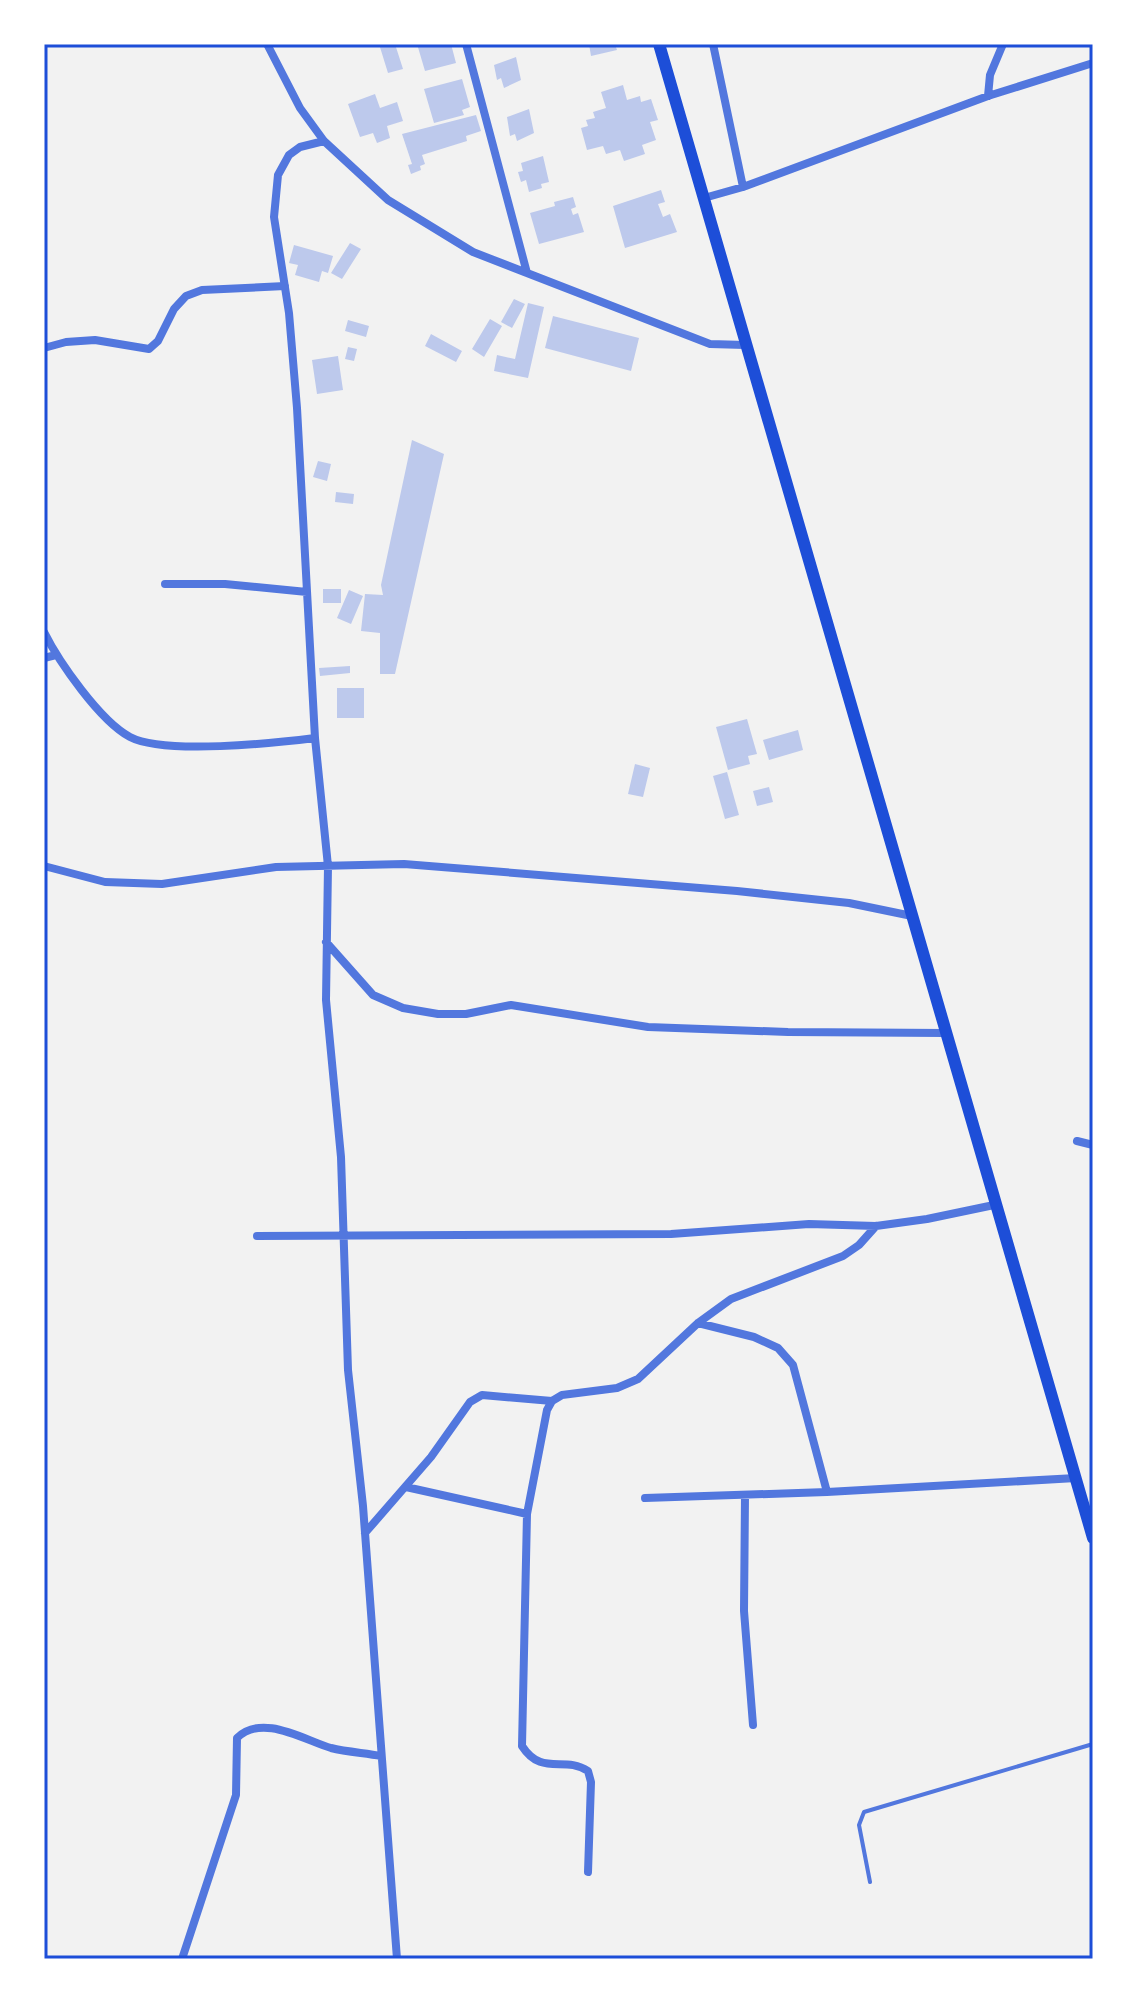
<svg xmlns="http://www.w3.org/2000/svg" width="1137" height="2003" font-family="'Open Sans',sans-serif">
  <rect width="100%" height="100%" fill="#f2f2f2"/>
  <path fill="#bdc9ec" d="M379,44H395L403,69L388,73Z
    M417,44H451L456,63L425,71Z
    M589,44H615L617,50L591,56Z
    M516,57L521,80L504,88L501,78L497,80L494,65Z
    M462,79L470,107L462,110L464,115L434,123L424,89Z
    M623,85L627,100L640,96L641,102L651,99L658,120L650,122L656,140L642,145L645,154L624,161L620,150L606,154L603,146L587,150L581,128L588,126L586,120L595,118L593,112L606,108L601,92Z
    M375,94L380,108L397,102L403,121L387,126L390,138L377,143L373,133L360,137L348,104Z
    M529,109L534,133L517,141L515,134L510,136L507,117Z
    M476,115L481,131L466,136L467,141L422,155L425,164L420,166L421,170L411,174L408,165L412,164L402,134Z
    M543,156L549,182L541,184L542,188L529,192L526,180L521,182L518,172L523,171L521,163Z
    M661,190L665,202L658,204L663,217L670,214L677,232L625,248L613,206Z
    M573,197L576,207L571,209L573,215L578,213L584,232L539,244L530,213L555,206L554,202Z
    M350,243L361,249L342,279L331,273Z
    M294,245L333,256L328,273L322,271L319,282L295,275L298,265L289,263Z
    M514,299L525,304L512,328L501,322Z
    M528,303L544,307L528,378L494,371L497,355L515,359Z
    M553,316L639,338L631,371L545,348Z
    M490,319L502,326L484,357L472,349Z
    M348,320L369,326L366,337L345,331Z
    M431,334L462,351L456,362L425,346Z
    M348,347L357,349L354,361L345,359Z
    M338,356L343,390L317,394L312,360Z
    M412,440L444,454L395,674H380V633L361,631L365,594L383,595L381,585Z
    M318,461L331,464L327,481L313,477Z
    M336,492L354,494L353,504L335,502Z
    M323,589H341V603H323Z
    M349,590L363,596L351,624L337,618Z
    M350,666V673L320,676L319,668Z
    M337,688H364V718H337Z
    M747,719L757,754L748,756L750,764L728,770L716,727Z
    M798,730L803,750L769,760L763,740Z
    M635,764L650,768L643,797L628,794Z
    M727,772L739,815L725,819L713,776Z
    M769,787L773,802L757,806L753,791Z"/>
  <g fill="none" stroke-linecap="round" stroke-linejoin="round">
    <path stroke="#5277de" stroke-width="4" d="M870,1882L859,1825L864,1812L1093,1744"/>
    <path stroke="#5277de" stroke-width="8" d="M267,44L300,108L324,141L388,200L473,252L710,344L745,345
      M466,44L527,273
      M713,44L743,187
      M988,96L990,75L1003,44
      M324,141L300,147L289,155L278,175L274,217L289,313L297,408L315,738L328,866L326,1000L341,1157L348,1370L363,1506L397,1959
      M704,198L743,187L988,96L1093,63
      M44,348L66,342L95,340L149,349L158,341L174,309L186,296L202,290L285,286
      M165,584H225L307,592
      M44,632C59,662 100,721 130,737C164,755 275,743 315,738
      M44,658L56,655
      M44,866L105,882L162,884L276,867L404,864L737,891L849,903L912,916
      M326,942L373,995L403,1008L438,1014H466L511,1005L648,1027L788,1032L945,1033
      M1077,1141L1093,1145
      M257,1236L671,1234L809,1224L876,1226L927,1219L994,1205
      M698,1323L754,1337L778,1348L793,1365L827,1492
      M406,1487L527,1514
      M745,1496L744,1611L753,1725
      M645,1498L827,1492L1076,1478
      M365,1533L431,1457L470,1402L482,1395L552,1401
      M588,1872L591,1782L588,1771C564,1755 542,1777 522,1746L527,1514L547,1410L552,1401L562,1395L617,1388L638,1379L698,1323L731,1299L843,1256L859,1245L876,1226
      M182,1959L236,1795L237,1738C262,1713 304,1740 331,1748C347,1752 365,1753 381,1756"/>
    <path stroke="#1d4ed8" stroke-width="12" d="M659,44L1093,1538"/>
  </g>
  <rect width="1137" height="2003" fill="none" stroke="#ffffff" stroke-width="92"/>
  <rect x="46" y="46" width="1045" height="1911" fill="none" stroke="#1d4ed8" stroke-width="3"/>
</svg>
